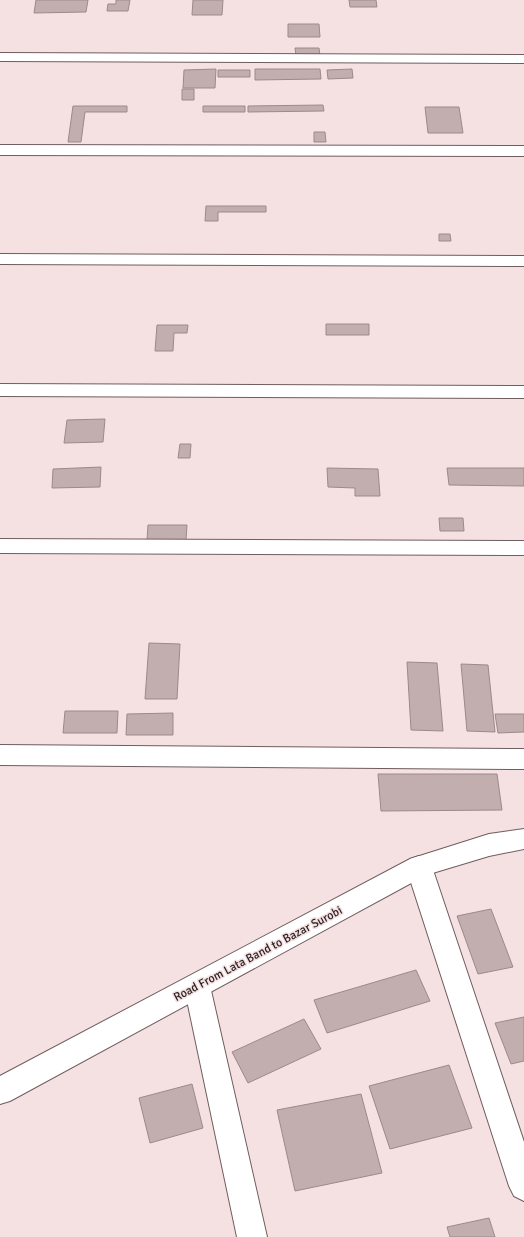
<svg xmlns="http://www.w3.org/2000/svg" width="524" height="1237" font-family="Signika,sans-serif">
  <rect width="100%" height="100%" fill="#f5e0e2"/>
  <path fill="#c2adaf" stroke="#9d898b" d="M36,0H88L86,12L34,13Z
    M116,0H130L128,11H107L108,4H116Z
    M193,0H223L222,15H192Z
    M349,0H376L377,7H350Z
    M288,24H319L320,37H288Z
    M295,48H319L320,56H296Z
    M216,69L215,88H183L184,70Z
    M255,69H320L321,79L255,80Z
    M352,69L353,78L328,79L327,70Z
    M218,70H250V77H218Z
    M182,89H194V100H182Z
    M323,105L324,111L248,112V106Z
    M73,106H127V112H85L81,142H68Z
    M203,106H245V112H203Z
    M425,107H459L463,133H428Z
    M314,132H325L326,142H314Z
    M206,206H266V212H218V221H205Z
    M439,234H450L451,241H439Z
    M326,324H369V335H326Z
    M157,325H188L187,333H174L173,351H155Z
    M105,419L103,442L64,443L67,420Z
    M180,444H191L190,458H178Z
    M101,467L100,487L52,488L53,469Z
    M327,468L378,469L380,496H355V488L328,487Z
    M447,468H524V486L449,485Z
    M439,518H463L464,531H440Z
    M148,525H187L186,540H147Z
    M149,643L180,644L177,699H145Z
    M407,662L437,663L443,731L411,730Z
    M461,664L488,665L495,732L467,731Z
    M65,711H118L117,733H63Z
    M173,713V735H126L127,714Z
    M495,714H524V732L498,733Z
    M378,774H497L502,810L381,811Z
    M491,909L513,967L478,974L457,916Z
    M416,970L430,1001L327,1033L314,1000Z
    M524,1017V1061L511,1064L495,1023Z
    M304,1019L321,1049L248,1083L232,1052Z
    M449,1065L472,1128L390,1149L369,1086Z
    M192,1084L203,1128L150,1143L139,1098Z
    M361,1094L382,1173L295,1191L277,1110Z
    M489,1218L495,1237H450L447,1227Z"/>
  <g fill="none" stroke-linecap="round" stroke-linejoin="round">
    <defs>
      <path id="minor" d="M0,53L524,55V63L0,61Z
        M0,145L524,146V156L0,155Z
        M0,254L524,256V266L0,264Z
        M0,384L524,386V398L0,396Z
        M0,539L524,541V555L0,553Z
        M0,745L524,749V769L0,765Z
        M419,856L428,859L432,867L524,1142V1201L514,1196L509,1186L406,867L410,859Z
        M197,974L206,977L210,986L267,1237H237L184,986L188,977Z"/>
      <path id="secondary" d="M524,829V849L489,856L426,875L10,1101L0,1104V1076L410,859L489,834Z"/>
    </defs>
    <use href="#minor" stroke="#6f5d5f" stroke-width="2"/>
    <use href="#secondary" stroke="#6f5d5f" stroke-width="2"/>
    <use href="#minor" fill="#fff" fill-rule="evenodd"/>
    <use href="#secondary" fill="#fff" fill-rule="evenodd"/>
  </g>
  <g text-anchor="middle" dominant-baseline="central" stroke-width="3" stroke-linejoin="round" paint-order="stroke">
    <g font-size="12" fill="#261f20" stroke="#f5e0e2">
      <text transform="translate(258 954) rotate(-28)">Road From Lata Band to Bazar Surobi</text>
    </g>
  </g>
</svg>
